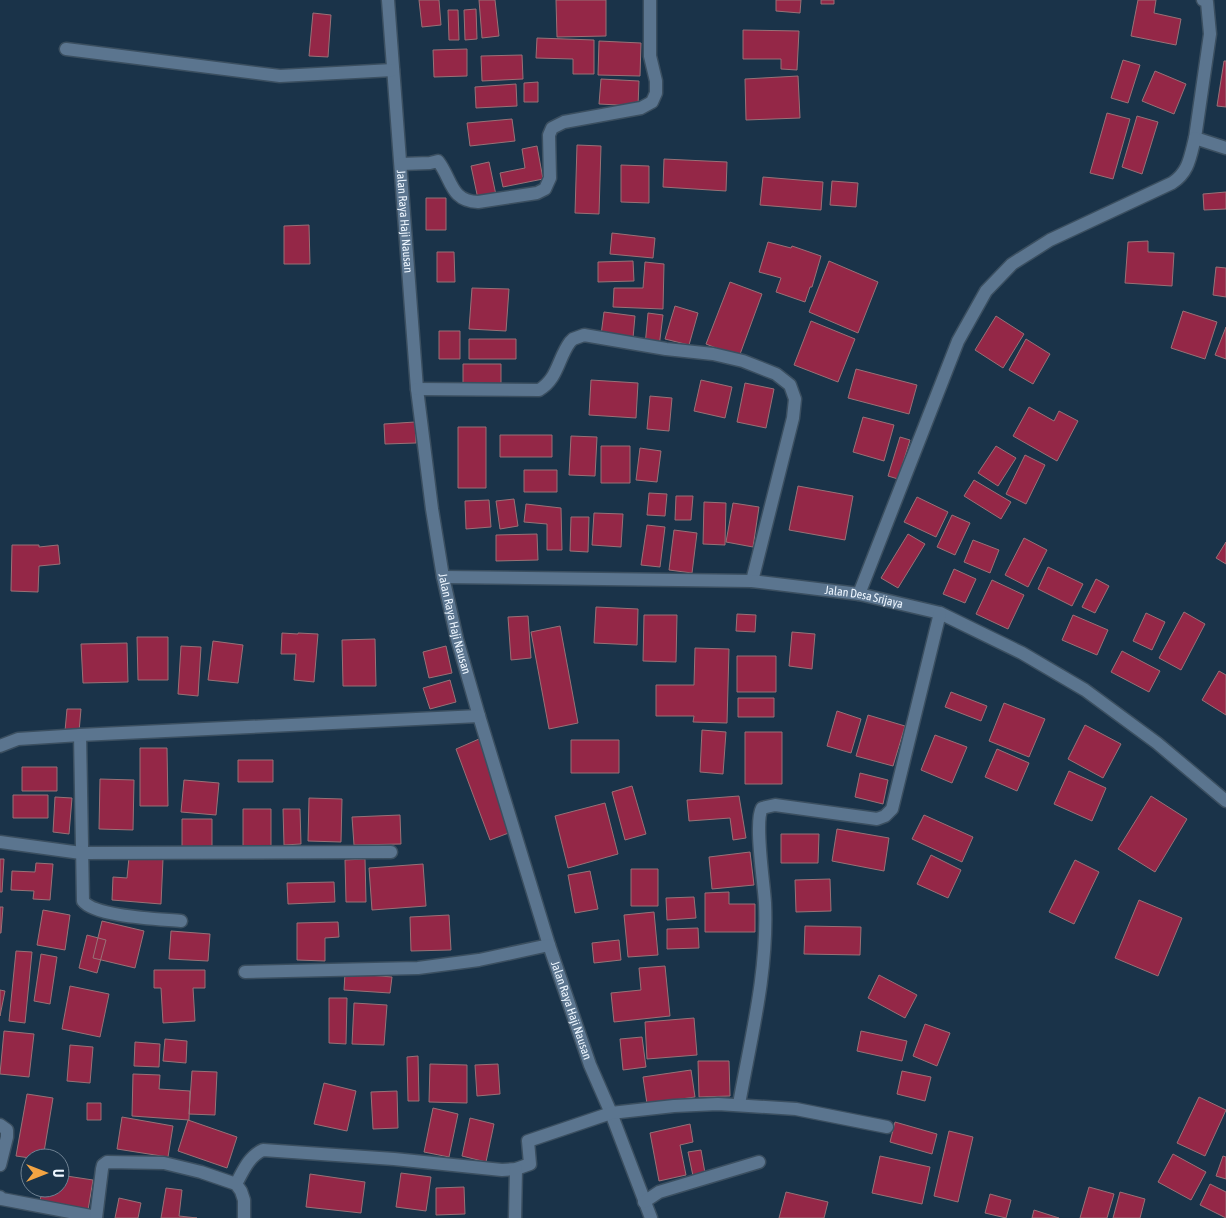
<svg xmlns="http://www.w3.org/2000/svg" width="1226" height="1218" font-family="'Asap Condensed',sans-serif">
  <rect width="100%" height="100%" fill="#1a3349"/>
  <path fill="#942747" stroke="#987177" d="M419,0H439L441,25L422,27Z
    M479,0H495L499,36L482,38Z
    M556,0H606V36L557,37Z
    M776,0H801L800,13L776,11Z
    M821,0H834V4H821Z
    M1138,0H1156L1154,13L1181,19L1176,45L1131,36Z
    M476,9L477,39L465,40L464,10Z
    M448,10H458L459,40H449Z
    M313,13L331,15L328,57L309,56Z
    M743,30L799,31L797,70L781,69V59H743Z
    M537,38L594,40V74H573V59L536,58Z
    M599,41L641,43L640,76L598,75Z
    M467,49V76L434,77L433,50Z
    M522,55L523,79L482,81L481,56Z
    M1123,60L1140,65L1128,103L1111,98Z
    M1224,61H1226V107L1217,106Z
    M1155,71L1186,84L1174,114L1142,101Z
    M798,76L800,118L746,120L745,79Z
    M601,79L639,81L638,106L599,104Z
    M538,82V102H524V83Z
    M516,84L517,106L476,108L475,87Z
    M1107,113L1130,119L1113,179L1090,173Z
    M1137,116L1158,122L1142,174L1122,167Z
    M512,119L515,141L470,146L467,123Z
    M577,145L601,146L599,214L575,213Z
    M537,146L543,179L503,187L500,173L525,168L522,149Z
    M664,159L727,162L726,191L663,187Z
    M489,162L496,195L478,199L471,166Z
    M621,165L649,166V203L621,202Z
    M763,177L823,182L821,210L760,205Z
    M832,181L858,183L856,207L830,205Z
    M1226,192V209L1204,210L1203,194Z
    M426,198H446V230H426Z
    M309,225L310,264H284V226Z
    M612,233L655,238L653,258L610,254Z
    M1148,241V252L1174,253L1172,286L1125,283L1128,242Z
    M768,242L791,248L792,246L821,256L812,287H810L805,302L776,292L781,278L759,272Z
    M437,252H454L455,282H437Z
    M633,261L634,281L598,282V262Z
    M829,261L878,282L858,333L809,312Z
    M645,262L664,264L663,309L613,307L614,288H643Z
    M1216,267L1226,268V297L1213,295Z
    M730,282L762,294L739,357L706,344Z
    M472,288L509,289L506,331L469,329Z
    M675,306L698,313L689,345L665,339Z
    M1183,311L1217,322L1205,359L1171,348Z
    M604,312L635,316L633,338L601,335Z
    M648,313L663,315L659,347L645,346Z
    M996,316L1024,334L1003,368L975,350Z
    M811,321L855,339L838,382L794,365Z
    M1226,327V359L1215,355Z
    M439,331H460V359H439Z
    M469,339H516V359H469Z
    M1026,339L1050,354L1033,384L1009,370Z
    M463,364H501V384H463Z
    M856,369L917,385L909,414L848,398Z
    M591,380L638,383L636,418L589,415Z
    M701,380L732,387L725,418L694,411Z
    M745,383L774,389L766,428L737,422Z
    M650,396L672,398L669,431L647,429Z
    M1029,407L1054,421L1059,411L1078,421L1057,461L1013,436Z
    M863,417L894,425L884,461L853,452Z
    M415,422L416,443L385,444L384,424Z
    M458,427H486V488H458Z
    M500,435H552V457H500Z
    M571,436L597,437L595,476L569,475Z
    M900,437L910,440L898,479L888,476Z
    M601,446H630V483H601Z
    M996,446L1016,458L998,486L978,473Z
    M640,448L661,451L657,482L636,480Z
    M1025,455L1045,465L1026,504L1006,494Z
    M524,470H557V492H524Z
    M974,480L1011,502L1001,519L964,496Z
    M798,486L853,496L845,540L789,530Z
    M649,493L667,494L665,516L647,515Z
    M676,496H693L691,520H675Z
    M917,497L948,512L936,537L904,522Z
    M514,499L518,526L500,529L496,501Z
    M489,500L491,527L466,529L465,501Z
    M704,502L726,503L725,545L703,544Z
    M733,503L759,507L753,547L726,542Z
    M526,504L561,508L562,550H547V524L524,522Z
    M594,513L623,514L621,547L592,545Z
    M952,515L970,523L955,555L937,547Z
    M571,517H589L588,552L570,551Z
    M647,525L665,527L660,567L641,565Z
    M674,530L697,533L692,573L669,570Z
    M537,534L538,560L496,561V535Z
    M908,534L925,544L898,588L881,578Z
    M1024,538L1047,550L1028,587L1005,575Z
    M973,540L999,550L990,573L964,562Z
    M1226,542V564L1216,558Z
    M12,545H39V547L58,545L60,564L39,566L38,592L11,591Z
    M1048,567L1083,584L1072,606L1038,589Z
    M954,569L976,579L965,603L943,594Z
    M1096,579L1109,586L1095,613L1082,607Z
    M992,580L1024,595L1008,629L976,614Z
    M596,607L638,609L637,645L594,643Z
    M1184,612L1205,624L1181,670L1159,658Z
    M1146,613L1165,622L1152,650L1133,641Z
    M737,614L756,615L755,632L736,631Z
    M644,615H677L676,662L643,661Z
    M1073,615L1108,630L1097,655L1062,640Z
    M528,616L531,658L511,660L508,617Z
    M560,626L578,723L549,729L531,632Z
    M792,632L815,634L812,669L789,666Z
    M282,633L298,634V633L318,634L314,682L294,680L296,654H281Z
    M137,637H168V680H138Z
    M375,639L376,686H343L342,640Z
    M213,641L243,645L238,683L208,680Z
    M127,643L128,682L83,683L81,644Z
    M181,646L201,647L198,696L178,694Z
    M446,646L452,673L429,678L423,652Z
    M695,648L729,649L727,723L693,722L694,716H656V685H694Z
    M1122,651L1160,671L1149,692L1111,672Z
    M737,656H776V692H737Z
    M1219,671L1226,675V715L1202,700Z
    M450,680L456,702L430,709L423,688Z
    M951,692L987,706L981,721L945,707Z
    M738,698H774V717H738Z
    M1004,703L1045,719L1029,757L989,741Z
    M67,709H81L79,732L65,731Z
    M837,711L861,719L851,753L827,746Z
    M868,715L905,726L893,766L856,756Z
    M1085,725L1121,744L1103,778L1068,759Z
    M702,730L726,732L723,774L700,772Z
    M745,732H782V784H745Z
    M935,735L967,747L952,783L921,770Z
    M479,739L514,831L490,840L456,749Z
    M571,740H619V773H571Z
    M140,748H167L168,806H140Z
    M997,749L1029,763L1017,791L985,777Z
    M238,760H273V782H238Z
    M22,767H57V791H22Z
    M1069,771L1106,788L1092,821L1054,804Z
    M860,773L888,780L883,804L855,797Z
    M100,779L134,780L133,830L99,829Z
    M184,780L219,783L216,815L181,812Z
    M632,786L646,834L625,840L612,792Z
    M13,795H48V818H13Z
    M739,796L746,838L733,840L730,818L689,821L687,800Z
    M1151,796L1187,819L1155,872L1118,849Z
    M55,797L72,798L69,834L53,832Z
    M309,798L342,799L341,842L308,841Z
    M605,803L618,854L568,868L555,816Z
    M243,809H271V848H243Z
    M283,809H300L301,844L284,845Z
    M400,815L401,844L354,845L352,817Z
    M924,815L973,837L962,862L912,839Z
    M182,819H212V848H182Z
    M837,829L889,838L884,871L832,861Z
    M781,834H819L818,863H781Z
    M750,852L754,885L712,889L709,857Z
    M931,855L961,870L948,898L917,884Z
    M129,857L163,859L161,904L112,900L113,877L127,878Z
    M0,859H4L2,892H0Z
    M365,859L366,902H346L345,860Z
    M1075,860L1099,872L1074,924L1049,912Z
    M36,863L53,864L50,900L33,899L34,891L11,890L12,871L35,872Z
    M423,864L426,906L372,910L369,868Z
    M631,869H658V906H631Z
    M590,871L598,909L575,913L568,875Z
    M830,879L831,911L796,912L795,880Z
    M334,882L335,902L288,904L287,883Z
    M729,892V904H755V932H705V893Z
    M694,897L696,918L667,920L666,898Z
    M1139,900L1182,918L1158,976L1115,958Z
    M0,907H3L1,933H0Z
    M43,910L70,915L65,950L37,945Z
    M654,912L658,955L628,957L624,915Z
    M449,915L451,950L411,951L410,917Z
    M102,921L144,931L135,968L93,958Z
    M338,922L339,937L325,938V961L297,960V923Z
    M805,926L861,927L860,955L804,954Z
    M698,928L699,948L667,949V929Z
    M171,931L210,934L208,961L169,959Z
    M87,935L106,940L97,973L79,968Z
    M619,940L621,960L594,963L592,943Z
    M16,951L32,952L25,1023L9,1021Z
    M41,954L57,957L50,1004L34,1001Z
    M665,966L670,1016L614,1022L611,993L641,990L639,968Z
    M154,970H205V988H193L195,1021L163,1023L161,988H154Z
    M345,973L392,977L390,993L344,990Z
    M879,975L917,995L905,1018L868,998Z
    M70,986L109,994L100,1037L62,1029Z
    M0,990L5,991L0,1016Z
    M329,998H347L346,1044L329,1043Z
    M354,1003L387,1005L384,1045L352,1044Z
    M694,1018L697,1055L647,1059L645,1022Z
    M925,1024L950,1033L937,1066L913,1056Z
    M4,1031L34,1034L29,1077L0,1074Z
    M861,1031L907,1041L902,1061L857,1051Z
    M642,1037L646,1067L623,1070L620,1039Z
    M165,1039L187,1041L186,1063L163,1061Z
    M135,1042L160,1044L159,1067L134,1066Z
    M70,1045L93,1047L90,1083L67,1081Z
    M418,1056L419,1101H408L407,1057Z
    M698,1061H729L730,1096L699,1097Z
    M430,1064L467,1065V1103L429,1102Z
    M498,1064L500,1094L477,1096L475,1065Z
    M691,1070L695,1097L647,1104L643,1077Z
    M192,1071L217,1072L215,1115L189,1114Z
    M902,1071L931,1077L925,1101L897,1094Z
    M133,1074L160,1075L159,1089L190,1091L189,1120L132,1116Z
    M324,1083L356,1091L347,1131L314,1124Z
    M397,1091L398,1128L373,1129L371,1092Z
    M27,1094L53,1098L43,1158H30L16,1156Z
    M1199,1097L1226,1110L1205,1156L1177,1143Z
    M87,1103H101V1120H87Z
    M433,1108L458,1114L449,1157L424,1152Z
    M122,1117L173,1126L168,1157L117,1149Z
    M470,1118L494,1124L486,1162L462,1156Z
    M188,1120L237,1137L227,1168L178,1151Z
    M895,1122L937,1134L932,1154L890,1142Z
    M690,1124L693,1142L680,1145L686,1175L659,1181L650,1133Z
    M949,1131L973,1137L958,1202L934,1196Z
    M701,1150L705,1173L693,1176L688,1152Z
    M1173,1154L1206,1172L1191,1200L1158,1182Z
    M880,1156L930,1167L922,1204L872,1193Z
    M1223,1156L1226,1157V1179L1216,1176Z
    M401,1173L431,1177L426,1211L396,1207Z
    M310,1174L365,1182L361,1213L306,1207Z
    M60,1175L93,1180L88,1210L40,1202L42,1188H60Z
    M1210,1184L1226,1192V1218L1200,1205Z
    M464,1187L465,1214L436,1215V1188Z
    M1089,1187L1114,1194L1107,1218H1080Z
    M166,1188L182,1190L179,1216L197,1218H161Z
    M786,1192L828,1202L824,1218H779Z
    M1120,1192L1145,1199L1140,1218H1113Z
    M990,1194L1011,1200L1006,1218L985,1213Z
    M119,1198L141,1203L138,1218H115Z
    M1034,1210L1059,1218H1032Z"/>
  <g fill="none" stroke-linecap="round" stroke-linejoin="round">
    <defs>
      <g id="minor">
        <path id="s1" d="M388,0L417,389L432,509L443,577L457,639L479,716L549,945L590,1065L611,1113L651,1218"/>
        <path d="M1203,0L1207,2L1210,34L1195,138L1226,148"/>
        <path d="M66,49L280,76L393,70"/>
        <path d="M401,164L430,163L438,161C452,179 450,201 478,202L537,193L545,189L550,178L549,135L552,128L564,122L641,108L652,102L656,93V81L650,56V0"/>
        <path d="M417,389L539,390C558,379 558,358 570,342L573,339L584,335L666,349L713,354L743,361L776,374L790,385L795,399L793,418L752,581"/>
        <path id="s2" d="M443,577L752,581L859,594L940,613L1022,653L1085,690L1157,743L1226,801"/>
        <path d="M859,594L958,341L986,291L1012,264L1050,240L1172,183C1189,172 1190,157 1195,138"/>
        <path d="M80,735L83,901C95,917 160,919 181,921"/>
        <path d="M0,746L18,739L80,735L479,716"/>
        <path d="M0,842L81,853L391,852"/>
        <path d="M245,972L418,968L479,960L549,945"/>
        <path d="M739,1104C751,1037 768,972 765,903C764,883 754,822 762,808L775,805L877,819L885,816L892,809L940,613"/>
        <path d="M0,1125L7,1130V1137L0,1165"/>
        <path d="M236,1184C243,1171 249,1156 263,1150L394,1159L502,1170L516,1169L530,1164L528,1141L611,1113L674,1106L718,1104L796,1109L887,1127"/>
        <path d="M0,1197L2,1199L96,1217"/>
        <path d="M644,1202L659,1192L759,1162"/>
        <path d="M96,1218L102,1169L103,1165L107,1162L164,1163L201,1172L236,1184L241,1191L244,1200V1218"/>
        <path d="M515,1218L516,1169"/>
      </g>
    </defs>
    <use href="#minor" stroke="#3b4f60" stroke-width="15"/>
    <use href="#minor" stroke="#5b758f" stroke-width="12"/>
  </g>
  <g text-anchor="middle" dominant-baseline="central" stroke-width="4.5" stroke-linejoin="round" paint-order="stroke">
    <g font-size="12" fill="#edf6ff" stroke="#1a3349">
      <text stroke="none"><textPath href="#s1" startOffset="222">Jalan Raya Haji Nausan</textPath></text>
      <text stroke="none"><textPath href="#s2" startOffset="422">Jalan Desa Srijaya</textPath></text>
      <text stroke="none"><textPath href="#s1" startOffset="628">Jalan Raya Haji Nausan</textPath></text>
      <text stroke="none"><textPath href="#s1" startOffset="1032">Jalan Raya Haji Nausan</textPath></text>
    </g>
  </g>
  <g transform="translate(45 1173) rotate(90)"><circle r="24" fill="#1a3349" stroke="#6e8192"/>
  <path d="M0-4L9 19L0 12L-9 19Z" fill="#f3a443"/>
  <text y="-8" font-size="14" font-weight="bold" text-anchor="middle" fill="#edf6ff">U</text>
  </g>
</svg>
